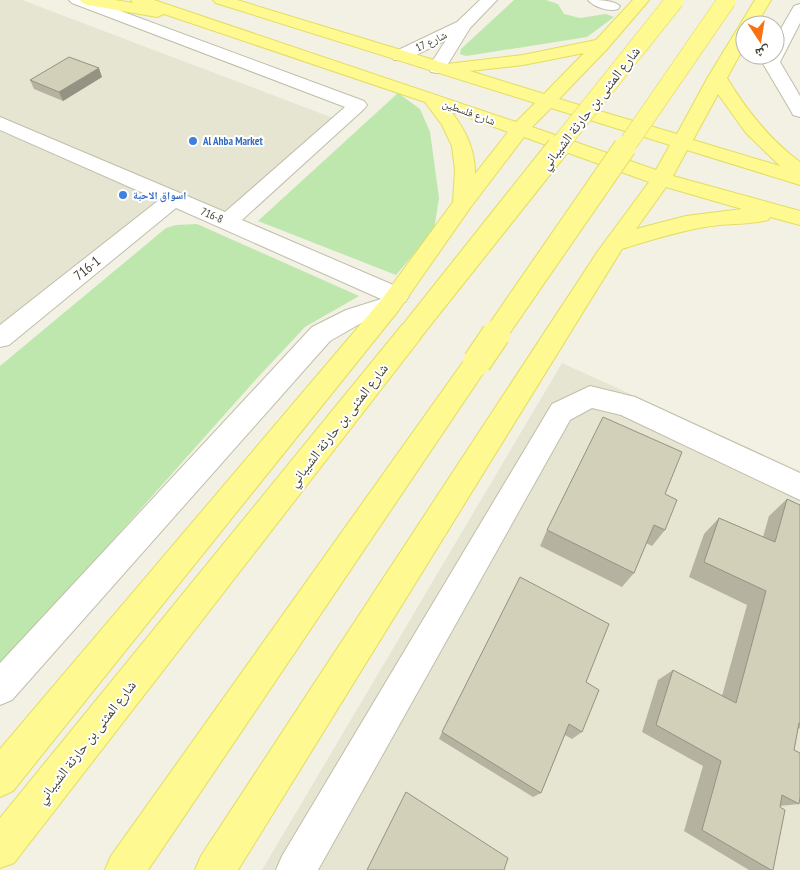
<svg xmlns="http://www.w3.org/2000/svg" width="800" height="870" font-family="'PT Sans Narrow','Noto Naskh Arabic',sans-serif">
  <rect width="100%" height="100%" fill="#f2f1e4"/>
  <path fill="#e6e5d2" d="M0,0H22L341,121L227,222L173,199L0,339Z
    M562,363L800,471V870H262Z"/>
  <path fill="#bde7ac" d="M514,0H546L558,4L564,14L580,18L606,14L614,17L587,37L466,56L460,54L461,49Z
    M398,93L420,109L430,132L439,198L434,230L396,275L258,221Z
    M197,224L359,296L305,327L259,376L0,667V366L166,228L176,225Z"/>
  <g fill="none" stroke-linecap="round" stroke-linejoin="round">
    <defs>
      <path id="minor" d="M69,0H91L364,101L367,105L364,109L242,220L405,290L409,296L405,302L401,303L398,311L363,322L330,341L12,700L0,705V663L312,327L346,310L381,299L176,208L9,345L0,347V325L159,200L0,130V117L225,212L345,107L72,3Z
        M480,0H497L470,28L443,72L437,73L431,72L428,68L446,40L406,60H394L391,56L394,52L457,22Z
        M588,0C598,0 613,0 620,6L618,9C609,12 594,7 588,0Z
        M800,4V23L780,62L800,96V117L793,115L791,111L762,62L767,55H775V39L794,6Z
        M590,386L635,397L800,473V500L621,415L592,408L570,420L318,870H276L282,856L552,404Z"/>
      <path id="major" d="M80,0H115L133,3L131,0H154L516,122L535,103L216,3L213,0H237L447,64L523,55L596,40L633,0H649L608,48L559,99L677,134L708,77L755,0H771L756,25H745V45L727,78C747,111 769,139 800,162V185L687,150L673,176L800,211V225L770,217L768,220C748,225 726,223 705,227C677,232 650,240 622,249L238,870H195L201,856L598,251L649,182L524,137L470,208L398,311L13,791L0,797V749L382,299L453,202L455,170L452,146L442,125L425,102L164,14L157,17L88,5L83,3ZM584,53L544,94L470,71L523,65ZM718,94L746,133L780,166L693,140ZM551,108L670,145L656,170L532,127ZM451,111L508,132L475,174C475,149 466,131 451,111ZM666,187L742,209L686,216L636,229Z
        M411,323L420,325L423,332L420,339L14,863L0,868V818L402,325Z
        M477,352L486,355L490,362L486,369L148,870H105L111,856L468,355Z"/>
    </defs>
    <use href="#minor" stroke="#c0bea9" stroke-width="2"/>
    <use href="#major" stroke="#e3dd60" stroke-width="2"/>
    <use href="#minor" fill="#fff" fill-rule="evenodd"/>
    <use href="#major" fill="#fefa91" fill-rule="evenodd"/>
    <defs>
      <path id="major-bridge-far2" d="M557,148L675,0
        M625,148L727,0"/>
      <path id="major-bridge-far1" d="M411,332L558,147
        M495,335L625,147"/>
      <path id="major-bridge" d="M477,362L496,334"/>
    </defs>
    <use href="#major-bridge-far2" stroke="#e3dd60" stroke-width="19" stroke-linecap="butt"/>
    <use href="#major-bridge-far1" stroke="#e3dd60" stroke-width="24" stroke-linecap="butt"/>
    <use href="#major-bridge" stroke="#e3dd60" stroke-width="30" stroke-linecap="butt"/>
    <use href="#major-bridge-far2" stroke="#fefa91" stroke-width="18"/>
    <use href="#major-bridge-far1" stroke="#fefa91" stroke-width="22"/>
    <use href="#major-bridge" stroke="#fefa91" stroke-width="28"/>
  </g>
  <path fill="#b5b39f" d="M102,77L63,101L34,89L30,80Z
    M665,494V530L652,546L646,543L634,573L622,587L540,546L547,530Z
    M787,499L800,505V728L798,729L794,750L799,804L780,806L773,870H749L684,831L703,766L642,732L658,680L673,670L722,696L747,605L689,577L704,534L719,518L763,537L769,516Z
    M586,682L582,732L572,739L565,735L541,793L533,797L439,739L442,732Z"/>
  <path fill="#949282" d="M99,68L102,77L63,101L59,92Z"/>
  <path fill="#d3d0b9" stroke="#949282" d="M69,57L99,68L59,92L30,80Z
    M603,417L682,452L665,494L677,500L665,530L654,525L634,573L547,530Z
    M787,499L800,505V724L799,723L794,750L800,753V797L799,804L782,795L780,807L785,810L773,870H771L702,830L721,761L656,725L673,670L736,703L766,591L704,562L719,518L775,542Z
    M520,577L609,624L586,682L599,690L582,732L569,724L541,793L442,732Z
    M406,792L508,858L504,870H367Z"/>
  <g fill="#3f7fe0" stroke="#fff" stroke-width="2">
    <circle cx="193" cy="141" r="5"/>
    <circle cx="123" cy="195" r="5"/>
  </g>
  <g text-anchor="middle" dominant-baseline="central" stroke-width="4" stroke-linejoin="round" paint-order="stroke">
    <g font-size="11" fill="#444234" stroke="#fff">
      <text transform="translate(431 41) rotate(-26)">شارع 17</text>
      <text transform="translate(469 112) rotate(20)">شارع فلسطين</text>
      <text transform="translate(212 215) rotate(23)">716-8</text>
    </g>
    <g font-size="11" font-weight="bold" fill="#366cbe" stroke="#fff" text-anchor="start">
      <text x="203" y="141">Al Ahba Market</text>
      <text x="133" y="195">اسواق الاحبة</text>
    </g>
    <g font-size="14" fill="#444234" stroke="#fff">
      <text transform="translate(590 108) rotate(-52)">شارع المثنى بن حارثة الشيباني</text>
      <text transform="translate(87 268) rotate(-39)">716-1</text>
      <text transform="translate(338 425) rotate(-52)">شارع المثنى بن حارثة الشيباني</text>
      <text transform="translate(86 742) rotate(-52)">شارع المثنى بن حارثة الشيباني</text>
    </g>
  </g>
  <g transform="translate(760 40) rotate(168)"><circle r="24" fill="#ffffff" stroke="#b4b3ae"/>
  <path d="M0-4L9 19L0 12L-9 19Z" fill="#fa7013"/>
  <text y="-8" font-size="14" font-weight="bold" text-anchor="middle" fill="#444234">ش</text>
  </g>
</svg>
